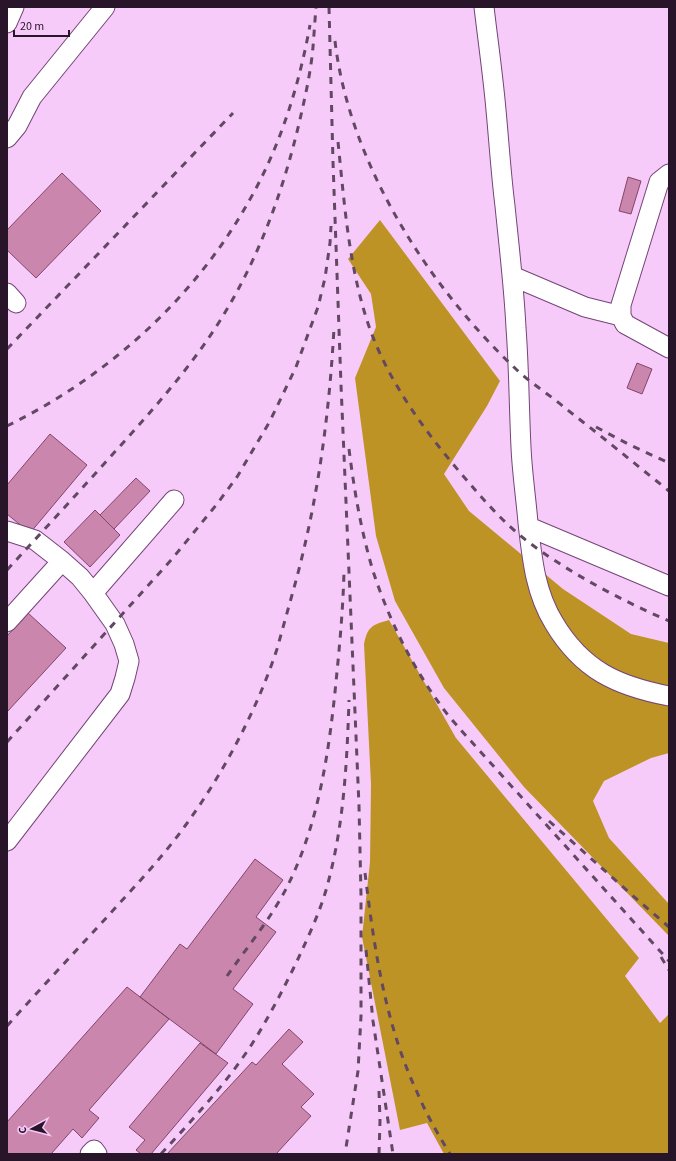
<svg xmlns="http://www.w3.org/2000/svg" width="676" height="1161" font-family="'Source Sans 3',sans-serif">
  <rect width="100%" height="100%" fill="#f7cbf9"/>
  <path fill="#be9325" d="M380,220L500,381L487,406L444,474L469,511L563,589L631,634L669,643V753L651,758L604,781L593,801L609,838L669,904V936L524,787L444,688L395,601L376,536L355,378L376,327L371,294L348,259Z
    M389,620L456,738L639,958L625,976L660,1023L669,1014V1154H444L427,1123L400,1130L362,937L370,862L371,784L364,644C368,626 372,625 389,620Z"/>
  <path fill="#ca86ad" stroke="#834569" d="M62,173L101,211L36,278L7,250V230Z
    M628,177L641,181L631,214L619,211Z
    M637,363L652,369L642,394L627,388Z
    M50,434L87,465L30,533L7,514V485Z
    M136,478L150,491L114,529L100,515Z
    M95,510L120,535L90,567L64,542Z
    M28,613L66,648L7,712V636Z
    M255,859L283,880L256,917L276,932L233,989L253,1004L216,1054L140,997L180,944L187,949Z
    M127,987L169,1019L89,1110L99,1118L82,1138L73,1129L51,1154H7V1122Z
    M289,1029L303,1042L282,1064L314,1094L301,1107L311,1116L276,1154H167L252,1062L256,1065Z
    M200,1043L228,1063L151,1154H141L136,1150L145,1140L129,1127Z"/>
  <g fill="none" stroke-linecap="round" stroke-linejoin="round">
    <defs>
      <path id="minor" d="M484,7C488,41 493,76 496,110C499,142 501,174 505,206C509,246 514,287 516,328C519,367 519,407 521,447C522,472 526,498 528,523C532,558 535,592 554,623C582,670 617,686 669,696
        M7,23L14,7
        M7,138L17,126L32,97L105,7
        M669,174L659,182L621,305V316L625,324L669,348
        M512,276L585,307L621,316
        M7,293L16,303
        M529,527L669,586
        M7,531L35,540L62,561L80,577L93,593L115,624L124,644L129,661L125,678L120,694L7,841
        M93,593L174,500
        M7,622L62,561
        M90,1154L94,1150L97,1154"/>
    </defs>
    <use href="#minor" stroke="#744477" stroke-width="21"/>
    <use href="#minor" stroke="#fff" stroke-width="19"/>
    <path stroke="#624863" stroke-width="3" stroke-dasharray="7 7" stroke-linecap="butt" d="M329,7L333,162L341,385L359,806L361,895V1016L358,1071L345,1154
      M335,41C349,163 429,288 518,371C532,384 550,395 565,408C600,435 634,463 669,491
      M338,142C344,199 348,258 365,314C384,378 427,435 471,485C489,506 508,527 531,544C573,575 621,600 669,621
      M7,349L233,113
      M7,426C107,377 195,298 249,201C280,147 299,86 310,25
      M596,427L630,445L669,463
      M349,449C354,489 361,531 373,571C388,617 410,663 439,703C445,712 453,721 460,729L669,961
      M7,570C42,532 77,494 112,455C149,414 186,373 216,327C258,262 284,190 301,115C306,93 311,70 313,47C314,34 315,20 316,7
      M7,742L172,559L217,504L237,477L270,421L296,367L318,307L325,278L330,243L331,226
      M549,821L632,895L669,927
      M365,873C374,947 385,1024 417,1092C426,1114 438,1134 450,1154
      M366,950L373,1021L393,1154
      M661,957L669,970
      M227,976C248,946 273,916 289,883C318,823 328,758 335,692C339,652 343,612 344,571
      M7,1026C40,989 74,953 107,917C134,887 162,858 185,826C223,774 257,710 277,649C282,631 287,613 292,595C317,507 329,419 334,328
      M161,1154C193,1119 226,1084 252,1044C269,1017 284,988 298,959C309,935 321,910 328,883C344,823 347,762 349,700
      M379,1154L380,1121L379,1091"/>
  </g>
  <rect width="676" height="1161" fill="none" stroke="#29152a" stroke-width="16"/>
  <g transform="translate(32 1129) rotate(263)" stroke="#f7cbf9" stroke-width="3" paint-order="stroke">
  <path d="M0-3L7 15L0 10L-7 15Z" fill="#29152a"/>
  <text y="-6" font-size="11" font-weight="bold" text-anchor="middle" fill="#29152a">С</text>
  </g>
  <path d="M14 30v6h55v-6" fill="none" stroke="#29152a" stroke-width="2"/>
  <text x="20" y="30" font-size="12" fill="#29152a" stroke="#f7cbf9" stroke-width="3" paint-order="stroke">20 m</text>
</svg>
